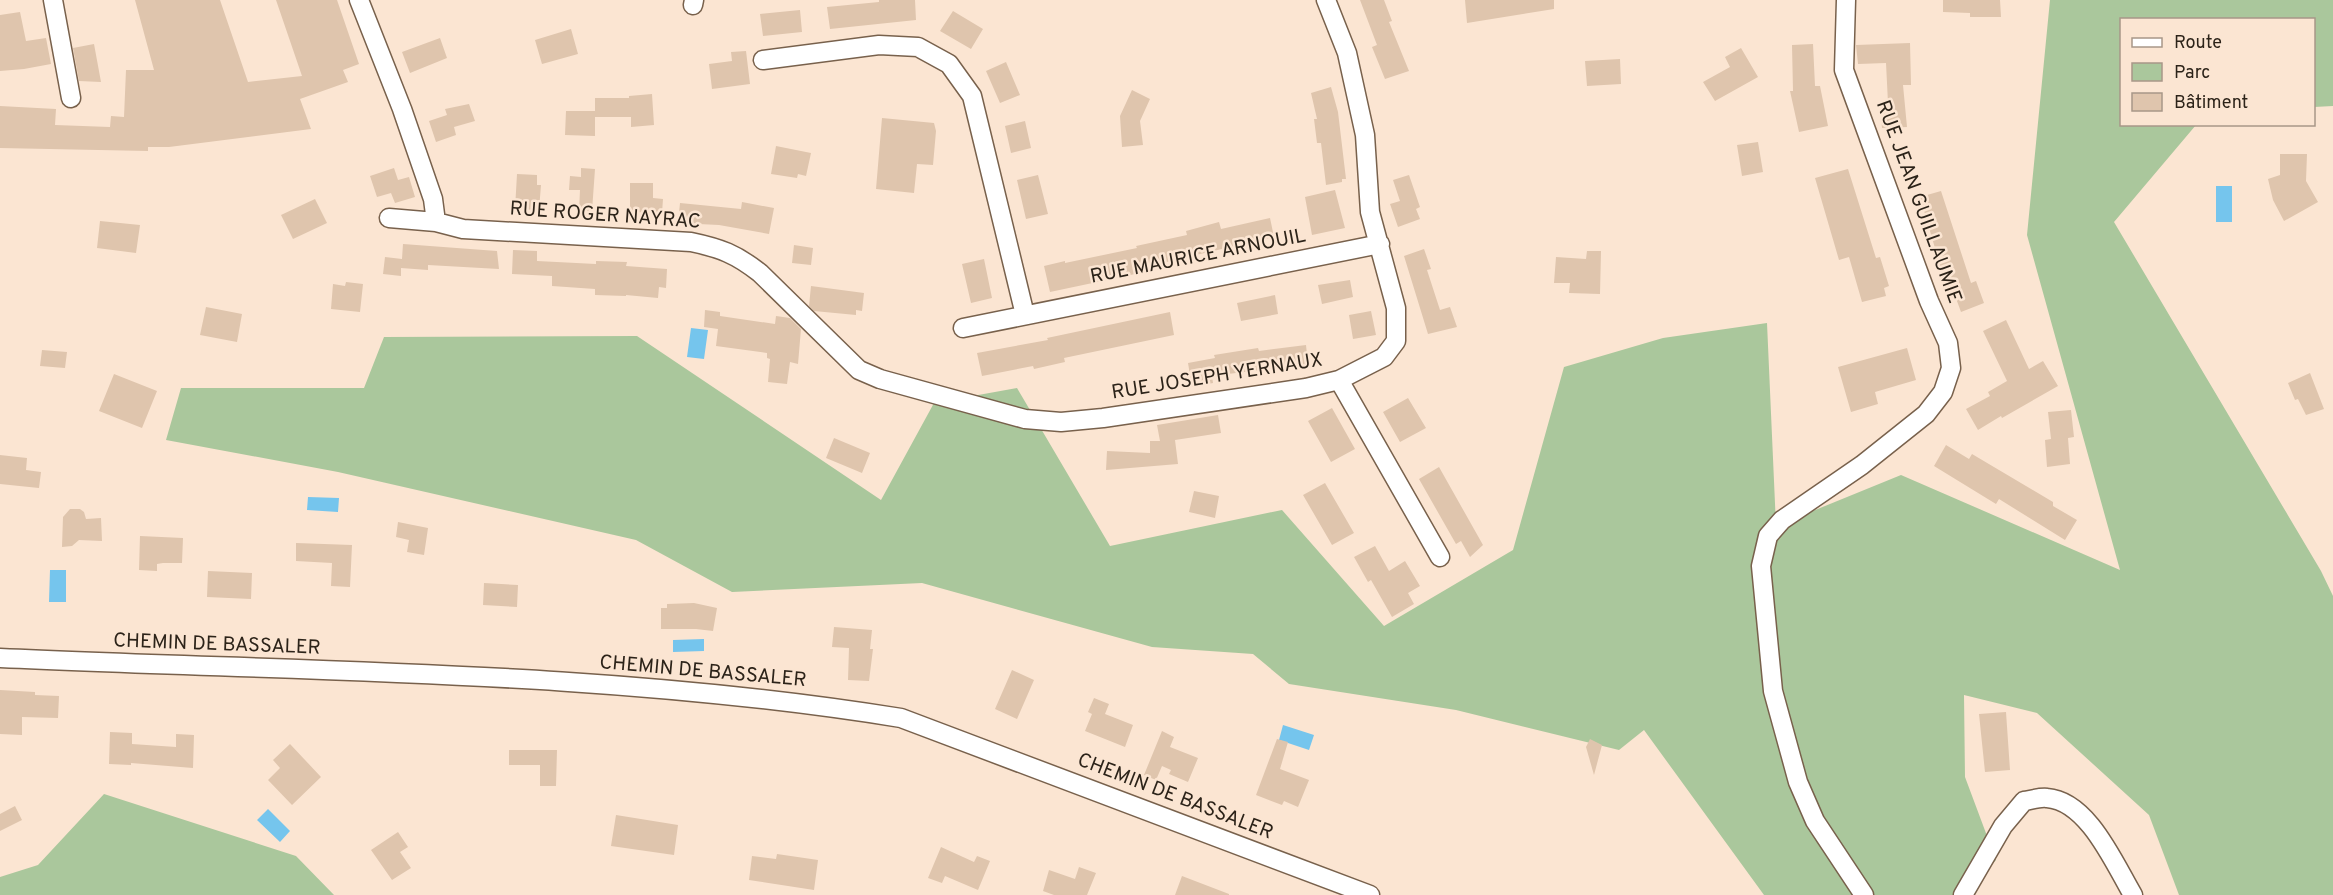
<svg xmlns="http://www.w3.org/2000/svg" width="2333" height="895" font-family="Overpass,sans-serif">
  <rect width="100%" height="100%" fill="#fbe5d2"/>
  <path fill="#aac79c" d="M2050,0H2333V106L2314,107V20H2122V124L2196,125L2114,222L2321,571L2333,596V895H2179L2149,815L2037,713L1964,695L1965,777L1996,860L1965,895H1764L1644,730L1619,750L1456,710L1289,684L1253,654L1152,647L922,583L732,592L636,540L338,472L166,440L181,388H364L384,337L637,336L881,500L934,403L1017,388L1110,546L1282,510L1384,626L1513,550L1564,367L1663,338L1767,323L1776,526L1901,475L2120,570L2027,235Z
    M104,794L296,856L334,895H0V877L38,865Z"/>
  <path fill="#75c5ed" d="M2216,186H2232V222H2216Z
    M691,328L708,330L704,359L687,357Z
    M308,497L339,498L338,512L307,510Z
    M50,570H66V602H49Z
    M704,639V651L673,652V640Z
    M1283,725L1314,735L1309,750L1279,740Z
    M268,809L290,831L280,842L257,820Z"/>
  <path fill="#dfc5ad" d="M135,0H220L248,82L302,76L276,0H337L359,64L343,70L348,82L300,99L311,129L169,147H148V151L0,148V106L56,109L55,125L110,127L111,116L124,117L126,70H154Z
    M879,0H915L916,20L830,29L827,7L879,2Z
    M1360,0H1384L1392,21L1389,22L1409,71L1385,79L1372,47L1377,45Z
    M1465,0H1554V9L1467,23Z
    M1943,0H2000L2001,17H1970V13L1943,12Z
    M800,10L802,32L763,36L760,14Z
    M953,11L983,29L971,49L940,31Z
    M20,12L26,41L46,38L51,64L24,69L0,71V15Z
    M571,29L578,54L542,64L535,40Z
    M440,38L447,58L410,73L402,52Z
    M1910,43L1911,85H1903L1907,127L1882,128L1880,104L1888,103L1886,63L1858,64L1856,45Z
    M94,44L101,82L79,81L73,48Z
    M1813,44L1815,86H1820L1828,126L1799,132L1790,91H1793L1792,45Z
    M1741,48L1758,77L1715,101L1703,82L1730,67L1725,57Z
    M746,51L750,84L712,89L709,64L732,61L731,52Z
    M1620,59L1621,84L1587,86L1585,61Z
    M1006,62L1020,95L1000,103L986,71Z
    M1331,87L1338,112L1346,179H1342V182L1326,185L1321,143H1317L1314,119H1317L1311,93Z
    M1132,90L1150,99L1140,121L1143,145L1122,147L1120,116Z
    M652,94L654,125L631,127V117H595V136L565,135L566,111H595V98H629V96Z
    M469,104L475,121L454,127L456,135L436,142L429,121L447,115L445,109Z
    M882,118L934,123L936,131L933,165L917,164L914,193L876,189Z
    M1025,121L1031,148L1011,153L1005,126Z
    M1758,142L1763,172L1742,176L1737,145Z
    M776,146L811,153L806,176L798,174L797,178L771,174Z
    M2280,154H2307L2306,181L2318,202L2284,221L2273,200L2268,179L2280,175Z
    M394,168L398,180L409,177L415,197L395,203L391,193L377,197L370,176Z
    M581,168L595,169L592,211H579L580,190H569L570,176L581,177Z
    M1848,169L1876,258L1880,257L1889,286L1884,288L1886,296L1862,302L1849,257L1839,260L1815,178Z
    M517,174L537,175V185H541L539,210L515,209Z
    M1038,175L1048,214L1026,219L1017,180Z
    M1409,175L1420,207L1416,209L1420,219L1398,227L1390,204L1400,201L1393,180Z
    M630,183H653V198L663,199L662,213L630,212Z
    M1335,190L1345,228L1312,235L1305,197Z
    M1941,191L1971,283L1976,281L1984,303L1961,312L1946,271L1942,272L1920,197Z
    M315,199L327,223L293,239L281,215Z
    M742,202L774,208L769,234L719,225L678,223L680,203L741,209Z
    M1270,218L1274,237L1174,260L1153,266L1154,270L1050,292L1044,266L1065,261V263L1137,248L1136,246L1187,235L1186,231L1219,222L1221,229Z
    M100,221L140,225L136,253L97,248Z
    M403,244L497,251L499,269L428,265V270L401,268V276L383,274L385,257L402,259Z
    M794,245L813,248L811,265L792,263Z
    M1424,249L1431,269L1427,270L1440,310L1450,307L1457,327L1428,334L1404,256Z
    M513,250L537,251V261L596,264V261L627,262L626,266L667,269L666,288L659,287L658,298L626,295V296L595,295V289L552,286V276L512,274Z
    M1587,251H1601L1600,294L1569,293L1570,283H1554L1556,257L1586,259Z
    M984,259L992,298L971,303L962,264Z
    M1350,280L1353,297L1322,304L1318,285Z
    M346,282L363,284L360,312L331,309L333,284L345,286Z
    M811,286L864,293L862,311L856,310V315L814,311L809,306Z
    M1275,295L1278,314L1241,321L1237,303Z
    M206,307L242,314L237,342L200,335Z
    M705,310L720,312V316L775,324L776,316L790,318L801,329L798,364L790,362L787,384L768,382L770,359L767,358V353L716,346L718,329L704,327Z
    M1371,311L1376,335L1353,339L1349,315Z
    M1170,312L1174,335L1064,358L1065,362L1034,369L1033,366L982,376L977,353L1048,340L1047,338Z
    M2006,320L2029,369L2043,361L2058,386L2002,418L2001,416L1978,430L1966,409L1990,396L1988,392L2007,381L1983,331Z
    M1306,345L1308,364L1212,376L1213,383L1192,387L1188,363L1215,358L1214,355L1258,348L1259,351Z
    M1907,348L1916,380L1875,392L1878,404L1851,412L1838,367Z
    M42,350L67,352L65,368L40,366Z
    M2310,373L2324,409L2306,415L2298,399L2295,400L2288,383Z
    M114,374L157,391L142,428L99,411Z
    M1408,398L1426,428L1400,442L1383,412Z
    M1332,408L1355,449L1331,462L1308,421Z
    M2071,410L2074,437L2068,438L2070,464L2047,467L2045,440L2051,439L2048,412Z
    M1218,415L1221,433L1175,440L1178,464L1106,470L1107,451L1150,453V441H1160L1157,425Z
    M834,438L870,453L862,473L826,458Z
    M1946,445L1969,459L1972,454L2053,502V506L2077,520L2065,540L1999,499L1996,504L1934,466Z
    M0,455L27,458L26,470L41,472L39,488L0,484Z
    M1439,467L1483,545L1470,557L1461,541L1456,544L1419,479Z
    M1325,483L1354,533L1332,545L1303,495Z
    M1194,491L1219,496L1215,518L1189,512Z
    M70,509H80L84,512L86,519L101,518L102,541L79,540L72,546L62,547L63,517Z
    M398,522L428,528L424,555L407,552L409,540L396,537Z
    M140,536L183,538L182,563H163L157,564V571L139,570Z
    M296,543L352,545L350,587L331,586L332,563L296,561Z
    M1375,546L1389,571L1405,561L1420,586L1408,593L1414,604L1392,617L1371,580L1368,582L1354,557Z
    M208,571L252,573L251,599L207,597Z
    M484,583L518,585L517,607L483,605Z
    M694,603L717,608L713,631L696,629H661V608H667V604Z
    M834,627L872,630L870,649H873L869,681L848,680L849,648L832,647Z
    M1012,670L1034,680L1017,719L995,709Z
    M0,690L35,692V695L59,696L58,718L22,717V735L0,734Z
    M1094,698L1109,704L1105,714L1133,725L1125,747L1085,731L1092,714L1088,712Z
    M2006,712L2010,770L1985,772L1979,714Z
    M1162,731L1174,737L1170,747L1198,758L1188,782L1169,774L1171,770L1162,766L1156,780L1144,775Z
    M110,732L132,733V744L176,747V734L194,735L193,768L131,763V765L109,764Z
    M1277,739L1288,742L1280,769L1309,780L1298,807L1284,801L1282,805L1256,795Z
    M1590,739L1602,745L1594,775L1586,747Z
    M290,744L321,777L292,805L268,780L280,768L273,760Z
    M509,750H557L556,786H540V765H509Z
    M15,806L22,820L0,831V814Z
    M616,815L678,825L674,855L611,846Z
    M398,832L408,847L400,852L411,868L392,880L371,850Z
    M941,847L974,862L977,856L990,861L978,890L945,876L942,883L928,878Z
    M777,854L818,860L814,890L749,880L752,856L776,859Z
    M1079,867L1096,873L1087,895H1054L1043,891L1049,870L1075,879Z
    M1182,876L1229,894V895H1175Z"/>
  <g fill="none" stroke-linecap="round" stroke-linejoin="round">
    <defs>
      <path id="street" d="M53,0L71,98
        M359,0L402,109L433,199L436,222
        M1846,0L1844,70L1929,301L1948,343L1951,368L1943,392L1926,414L1862,465L1782,520L1768,536L1761,566L1773,691L1798,782L1815,821L1864,895
        M693,5L694,0
        M763,60L879,45L918,47L949,64L972,96L1025,315
        M389,218L436,222L463,229L691,242C720,248 736,254 760,273L859,370L880,379L1025,419L1061,422L1103,418L1306,388L1339,380L1384,357L1396,341V308L1370,212L1365,135L1347,53L1326,0
        M963,328L1380,244
        M1339,380L1440,557
        M0,658C300,672 604,670 901,718L1370,895
        M1963,895L2003,826L2024,801C2031,800 2040,797 2047,798C2088,801 2114,863 2133,895"/>
    </defs>
    <use href="#street" stroke="#78614c" stroke-width="21"/>
    <use href="#street" stroke="#fff" stroke-width="18"/>
  </g>
  <g text-anchor="middle" dominant-baseline="central" stroke-width="5" stroke-linejoin="round" paint-order="stroke">
    <g font-size="20" fill="#2c2319" stroke="#fbe5d2">
      <text transform="translate(1918 202) rotate(70)">RUE JEAN GUILLAUMIE</text>
      <text transform="translate(605 216) rotate(4)">RUE ROGER NAYRAC</text>
      <text transform="translate(1198 257) rotate(-11)">RUE MAURICE ARNOUIL</text>
      <text transform="translate(1217 377) rotate(-9)">RUE JOSEPH YERNAUX</text>
      <text transform="translate(217 645) rotate(2)">CHEMIN DE BASSALER</text>
      <text transform="translate(703 672) rotate(5)">CHEMIN DE BASSALER</text>
      <text transform="translate(1175 797) rotate(21)">CHEMIN DE BASSALER</text>
    </g>
  </g>
  <rect x="2120" y="18" width="195" height="108" fill="#fbe5d2" stroke="#a89788" stroke-width="1.5"/>
  <rect x="2132" y="38" width="30" height="9" fill="#ffffff" stroke="#a89788" stroke-width="1.5"/>
  <text x="2174" y="48" font-size="18" fill="#2c2319">Route</text>
  <rect x="2132" y="63" width="30" height="18" fill="#aac79c" stroke="#a89788" stroke-width="1.5"/>
  <text x="2174" y="78" font-size="18" fill="#2c2319">Parc</text>
  <rect x="2132" y="93" width="30" height="18" fill="#dfc5ad" stroke="#a89788" stroke-width="1.5"/>
  <text x="2174" y="108" font-size="18" fill="#2c2319">Bâtiment</text>
</svg>
